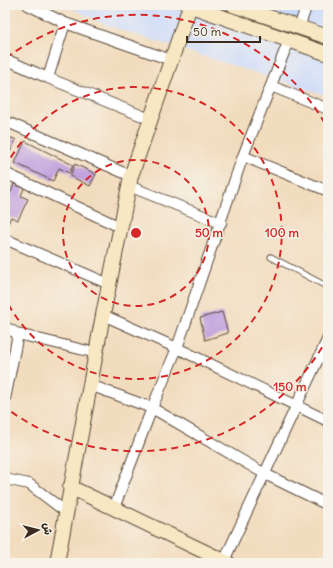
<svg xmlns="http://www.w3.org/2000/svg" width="333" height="568" font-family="Delius,'Playpen Sans Arabic',sans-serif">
  <rect width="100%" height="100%" fill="#f7f3e8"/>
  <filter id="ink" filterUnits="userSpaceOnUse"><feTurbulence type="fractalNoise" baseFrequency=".025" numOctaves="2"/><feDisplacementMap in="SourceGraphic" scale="8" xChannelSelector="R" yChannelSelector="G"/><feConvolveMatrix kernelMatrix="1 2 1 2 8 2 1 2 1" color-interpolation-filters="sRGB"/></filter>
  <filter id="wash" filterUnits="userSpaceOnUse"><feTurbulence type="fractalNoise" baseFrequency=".012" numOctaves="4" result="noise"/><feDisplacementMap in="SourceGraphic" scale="16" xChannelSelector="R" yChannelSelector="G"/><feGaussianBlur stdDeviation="0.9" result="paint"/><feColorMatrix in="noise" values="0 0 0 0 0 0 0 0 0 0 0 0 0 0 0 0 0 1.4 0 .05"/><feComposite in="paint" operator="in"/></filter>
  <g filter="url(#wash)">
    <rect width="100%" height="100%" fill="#f2dcbe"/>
    <path fill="#cddbfa" d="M65,5H328V96L109,26Z"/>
    <g id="blocks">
      <path fill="#ba99dd" d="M5,135L16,140L5,162Z
        M25,141L73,165L69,173L59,168L53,181L15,163Z
        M75,164L96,174L90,186L70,176Z
        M14,184L24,188L21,196L28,199L18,220L11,217L7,226L5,225V189L11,192Z
        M222,312L228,333L205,340L200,318Z"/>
    </g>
  </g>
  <g filter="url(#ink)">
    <use href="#blocks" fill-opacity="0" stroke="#564536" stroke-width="1"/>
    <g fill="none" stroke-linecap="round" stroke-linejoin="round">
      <defs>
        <path id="lane" d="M271,257L328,287"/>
        <path id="street" d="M28,5L65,23L171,60
          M299,27L307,5
          M5,59L48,78L150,119
          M48,78L65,23
          M271,86L328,109
          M5,121L131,176
          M243,156L328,191
          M5,173L120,227
          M129,186L221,223
          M5,239L109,284
          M103,315L177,348L328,421
          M5,327L18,334L96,353
          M90,385L152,408L265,474L328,505
          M5,399L18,334
          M5,479L29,484L66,512
          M114,508L152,408L177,348L243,156L289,40
          M223,563L328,338"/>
        <path id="secondary" d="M188,5L328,54
          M233,5L328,37
          M70,487L228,563
          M57,563L103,315L131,176L190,6"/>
      </defs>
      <use href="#lane" stroke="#564536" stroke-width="7"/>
      <use href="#street" stroke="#564536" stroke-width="12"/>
      <use href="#secondary" stroke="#564536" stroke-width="16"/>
      <use href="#lane" stroke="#fff" stroke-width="5"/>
      <use href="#street" stroke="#fff" stroke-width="10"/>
      <use href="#secondary" stroke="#f7e8c3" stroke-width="14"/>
    </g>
  </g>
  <g fill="none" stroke="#d62828" stroke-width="2" stroke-dasharray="7 5">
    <circle cx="136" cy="233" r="73"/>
    <path d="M5 168A146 146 0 1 1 5 298"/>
    <path d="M328 337A218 218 0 0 1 6 408M6 58A218 218 0 0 1 328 129"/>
  </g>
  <circle cx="136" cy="233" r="6" fill="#d62828" stroke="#f7f3e8" stroke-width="2"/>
  <g font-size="12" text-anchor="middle" font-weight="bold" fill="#d62828" stroke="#f7f3e8" stroke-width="3" stroke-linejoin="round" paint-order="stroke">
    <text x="209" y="237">50 m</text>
    <text x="282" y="237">100 m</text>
    <text x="290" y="391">150 m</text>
  </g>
  <rect width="333" height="568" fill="none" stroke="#f7f3e8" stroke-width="20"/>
  <g transform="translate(38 530) rotate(83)" stroke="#f7f3e8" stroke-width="3" paint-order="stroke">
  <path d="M0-3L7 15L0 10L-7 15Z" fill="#3b2a1e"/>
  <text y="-6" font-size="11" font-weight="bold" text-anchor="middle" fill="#3b2a1e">ش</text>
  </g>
  <path d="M187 36v6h73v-6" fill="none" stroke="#3b2a1e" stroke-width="2"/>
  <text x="193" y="36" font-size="12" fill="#3b2a1e" stroke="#f7f3e8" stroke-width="3" paint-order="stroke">50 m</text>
</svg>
